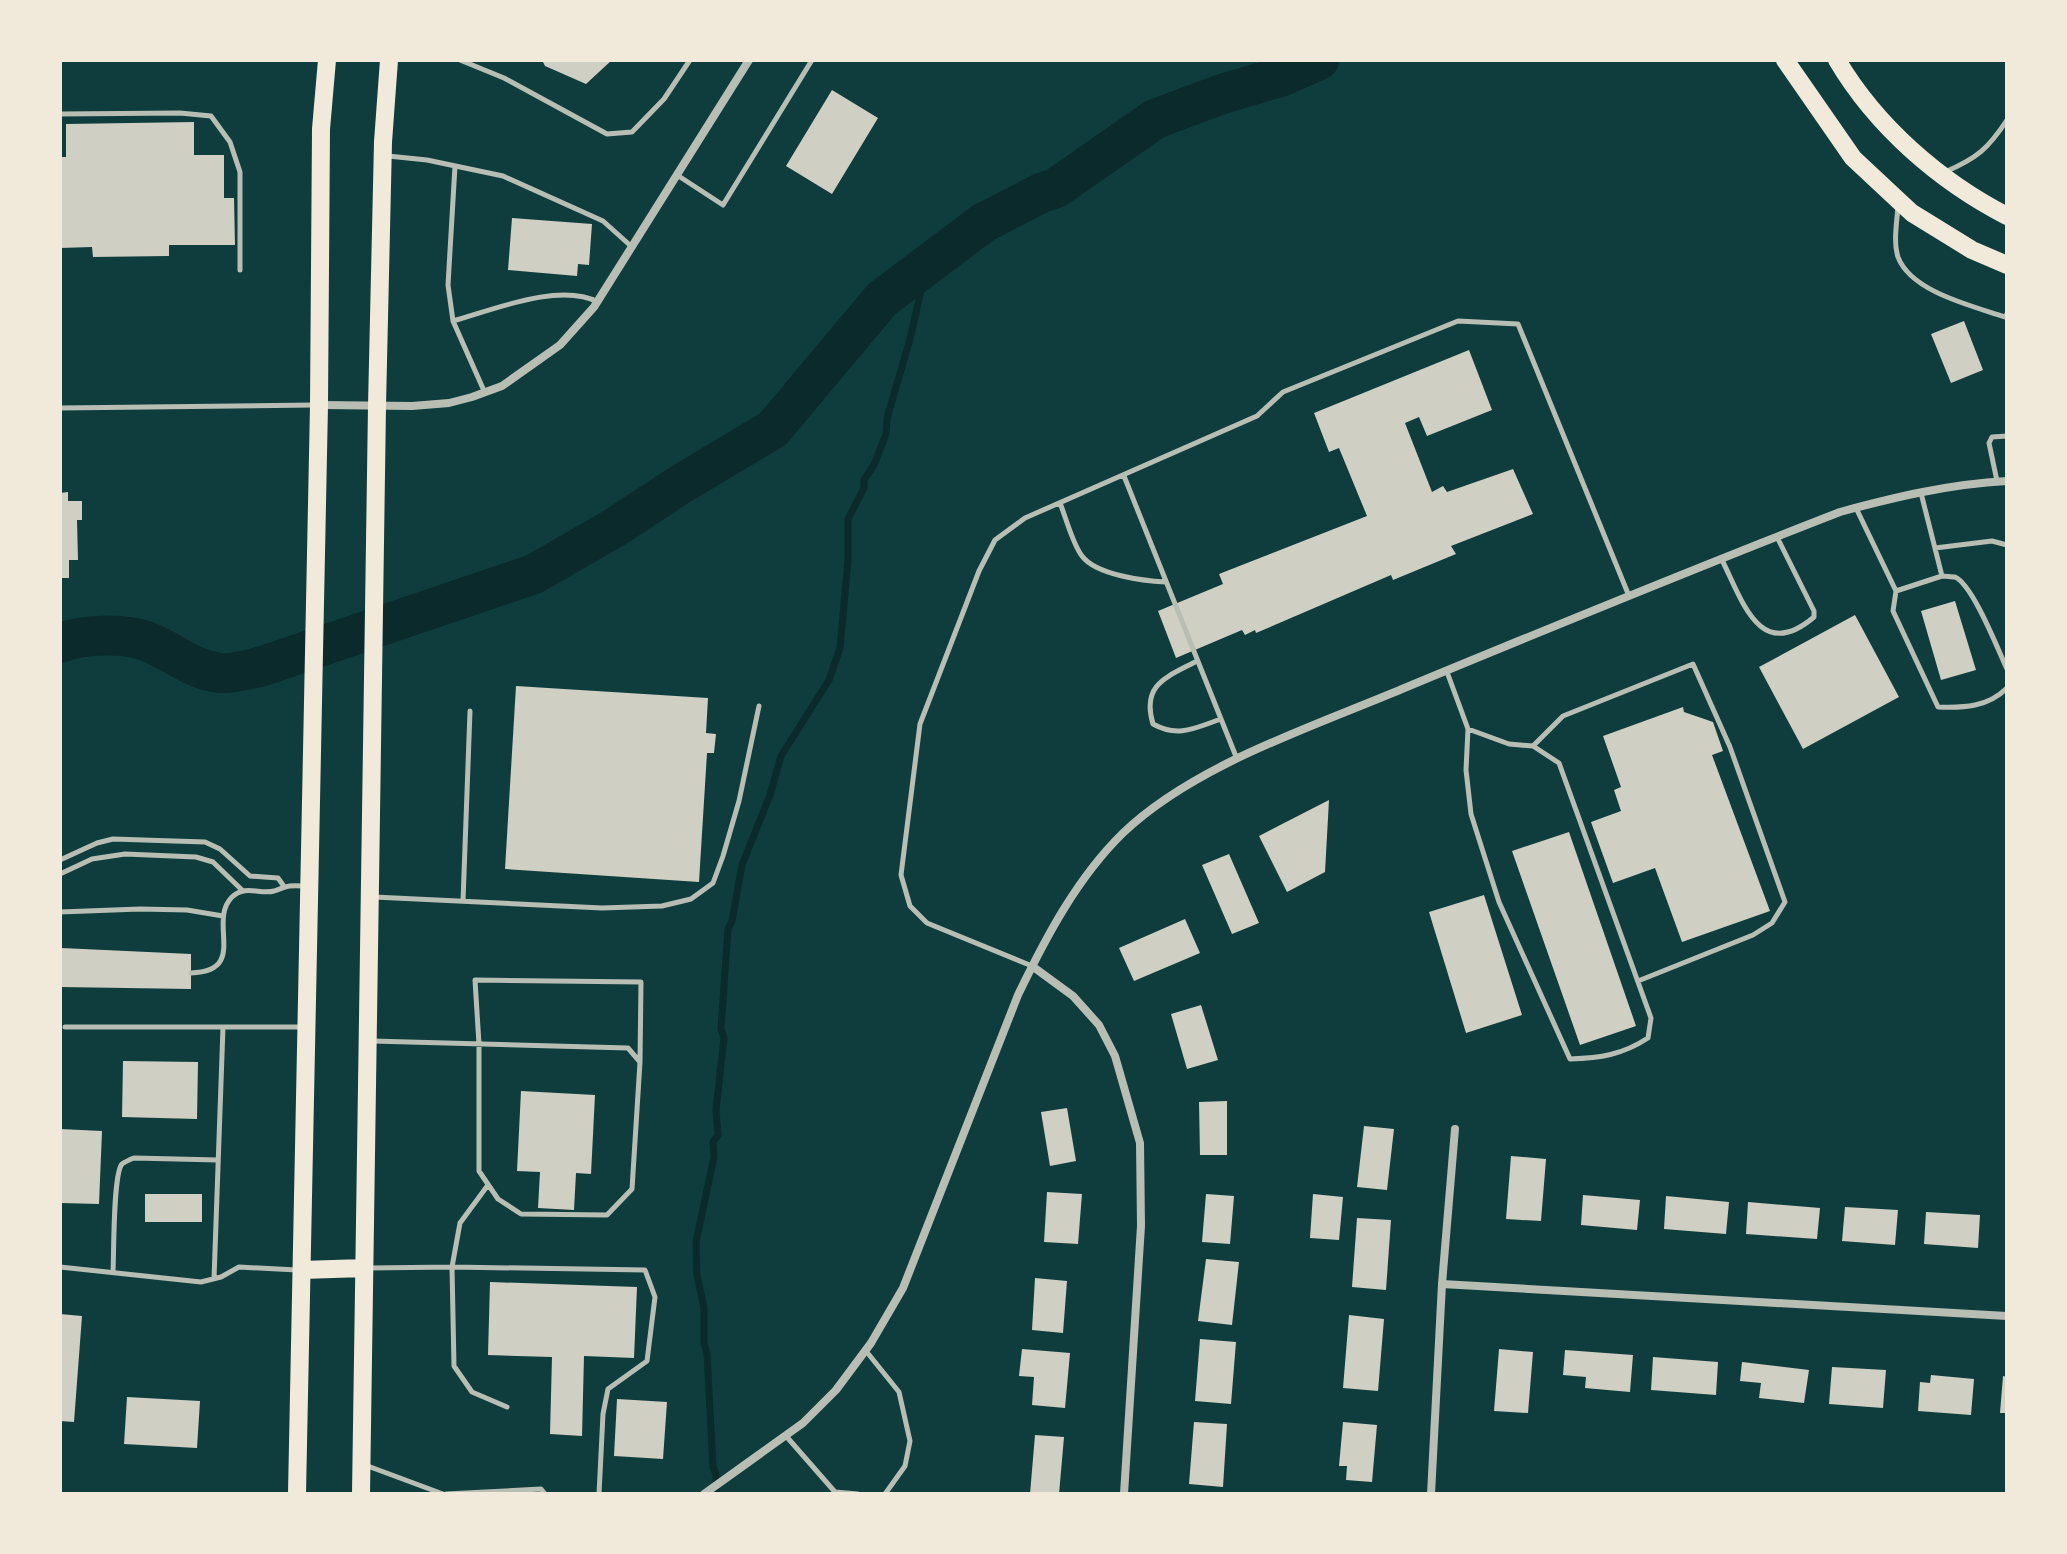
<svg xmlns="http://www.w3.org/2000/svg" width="2067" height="1554" font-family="Manrope,sans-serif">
  <rect width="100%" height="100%" fill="#0f3d3e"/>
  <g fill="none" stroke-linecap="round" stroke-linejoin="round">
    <path stroke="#0a2a2b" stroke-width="7" d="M716,1494V1474L713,1467L707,1353L704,1344V1308L697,1275L696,1242L714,1157L713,1142L718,1135L716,1110L724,1038L721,1029L728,929L732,921L742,865L770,795L781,756L829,680L840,648L848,560V519L864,488V480L874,465L886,434L887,418L910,339L927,264"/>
    <path stroke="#0a2a2b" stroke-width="40" d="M60,643C83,634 123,633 146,641C173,651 191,670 220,673C234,674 250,669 263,666L534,574L614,528L681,484L773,429L882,299L983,223L1041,193L1056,188L1155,119L1222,94L1283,76L1319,60"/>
  </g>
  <path fill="#cfcfc3" d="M542,60H612L586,84L545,66Z
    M832,90L878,118L832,194L786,166Z
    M194,122V155H224V198H234L235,245H169V256L93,257L92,247L60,248V157H66V124Z
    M512,218L592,224L589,265L578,264L577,276L508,270Z
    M1964,321L1983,370L1951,383L1931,334Z
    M1469,350L1492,410L1427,436L1419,417L1405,423L1432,492L1443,486L1447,492L1513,469L1533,514L1451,546L1456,554L1393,580L1391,575L1256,633L1255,630L1245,635L1242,630L1176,658L1158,611L1223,584L1219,574L1367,516L1339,448L1329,452L1314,413Z
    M68,492V501H82V520H77L78,560H69V578H60V493Z
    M1955,601L1976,670L1941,680L1921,611Z
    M1855,615L1899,697L1803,749L1759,667Z
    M516,686L708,698L706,733L716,734L714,753H707L699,882L505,869Z
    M1683,707L1684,712L1713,722L1723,751L1712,755L1770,911L1682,942L1655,868L1613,883L1591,822L1621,811L1614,790L1621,787L1603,736Z
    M1329,800L1325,872L1287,892L1259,836Z
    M1569,832L1636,1026L1580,1045L1512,851Z
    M1229,854L1259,923L1232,934L1202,865Z
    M1484,895L1522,1015L1466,1033L1429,912Z
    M1185,919L1200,953L1134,981L1119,948Z
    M61,948L191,954V989L60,987Z
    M1201,1005L1218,1060L1187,1069L1171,1014Z
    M123,1061L198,1062L197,1119L122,1117Z
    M521,1091L595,1095L591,1174L576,1173L574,1210L538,1208L540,1172L517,1171Z
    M1227,1101V1155H1200L1199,1102Z
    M1067,1108L1076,1161L1050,1166L1041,1112Z
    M1364,1126L1394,1129L1387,1190L1357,1187Z
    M60,1129L102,1131L99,1204L60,1203Z
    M1511,1156L1546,1159L1541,1221L1506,1219Z
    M1047,1192L1082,1194L1078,1244L1044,1242Z
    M145,1194H202V1222H145Z
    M1206,1194L1234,1196L1230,1244L1202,1242Z
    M1313,1194L1343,1197L1339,1240L1310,1238Z
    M1583,1195L1640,1200L1637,1230L1581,1225Z
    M1666,1196L1729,1202L1726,1234L1664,1229Z
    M1748,1202L1820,1208L1817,1239L1746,1234Z
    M1845,1207L1898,1210L1895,1245L1842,1241Z
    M1926,1212L1980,1215L1978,1248L1924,1244Z
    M1357,1218L1391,1220L1386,1290L1352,1287Z
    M1206,1259L1239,1262L1232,1325L1198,1321Z
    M1035,1278L1067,1281L1063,1333L1032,1330Z
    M490,1282L637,1287L634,1358L584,1356L582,1436L550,1434L552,1357L488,1355Z
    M60,1314L82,1316L74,1422L60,1421Z
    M1349,1315L1384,1319L1378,1391L1343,1388Z
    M1200,1339L1236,1342L1231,1404L1195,1401Z
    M1022,1349L1070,1353L1065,1408L1032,1405L1034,1377L1019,1376Z
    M1499,1349L1533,1352L1528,1413L1494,1411Z
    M1565,1350L1633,1355L1630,1392L1585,1388L1586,1377L1563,1375Z
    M1653,1357L1718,1362L1716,1395L1651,1390Z
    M1742,1362L1809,1370L1804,1403L1759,1398L1761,1383L1740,1381Z
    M1832,1367L1886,1370L1883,1408L1829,1404Z
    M1931,1375L1974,1379L1971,1415L1918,1411L1920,1382L1930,1383Z
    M2003,1376L2007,1377V1413H2000Z
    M127,1397L200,1401L197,1448L124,1444Z
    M617,1399L667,1402L663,1459L614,1456Z
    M1194,1422L1227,1424L1223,1487L1189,1484Z
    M1343,1422L1377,1425L1372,1482L1346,1480L1347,1466H1339Z
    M1035,1435L1064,1437L1059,1494H1030Z"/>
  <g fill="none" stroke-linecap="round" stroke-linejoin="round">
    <path stroke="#b8beb3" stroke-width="5" d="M460,60L504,78L607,134L632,132L664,99L690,60
      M60,114L180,113L211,116L230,142L240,172V270
      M388,156L427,160L503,176L603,221L632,247
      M455,166L448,285L453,321L485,393
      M1945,172C1977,158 1988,149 2007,120
      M677,175L723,205L812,60
      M1898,206C1897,222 1893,242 1898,257C1911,292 1973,306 2005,317L2007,314
      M453,321C493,310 559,282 598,302
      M60,408L314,405
      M1124,476L1237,759
      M1997,481L1989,443L1992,437L2007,436
      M1060,503C1066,518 1073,545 1082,556C1096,575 1144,581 1166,582
      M1856,508L1896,591L1942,576L1921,493
      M1935,548L1992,541L2007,545
      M1721,558C1742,599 1759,664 1814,617V611L1777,537
      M1942,576C1944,576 1953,577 1955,577C1973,585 1998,650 2007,669
      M1896,591L1893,611L1938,707C1964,708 1988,707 2007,688
      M1197,661C1167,677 1141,684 1153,724C1178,738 1195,728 1221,719
      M1447,672L1468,729L1466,770L1471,814L1499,902L1570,1059C1600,1058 1622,1055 1648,1038L1651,1018L1559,763L1533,746L1509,744L1468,729
      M1533,746L1563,716L1693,664L1730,747L1785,902L1772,923L1753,935L1638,981
      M60,860L97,843L113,839L205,842L220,849L250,876L278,878L283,885
      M60,874L92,859L125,854L196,857L213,862L243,891
      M374,897L602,908L662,906L691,899L713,883L723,856L739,801L759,706
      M463,901L470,711
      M60,912L140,909L187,910L223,916
      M1032,966L927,923L910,906L901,875L920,724L979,571L995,540L1025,518L1257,416L1283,392L1458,321L1518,324L1629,596
      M191,973C249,971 207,922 232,897C246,884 260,895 274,891C288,886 288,885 304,886
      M65,1027H301
      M372,1041L628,1048L640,1062L632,1189L607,1215L521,1214L498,1199L479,1171V1044L475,980L641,982L640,1062
      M60,1267L201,1282L221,1277L239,1267L297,1270
      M369,1268L452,1267L460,1223L488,1185
      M113,1272C114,1254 113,1174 122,1164C123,1163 133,1158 134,1158L218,1160
      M214,1279L223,1027
      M866,1351L899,1392L910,1441L905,1466L885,1494
      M507,1407L472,1392L454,1366L452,1267L645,1270L655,1297L647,1361L608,1389L603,1414L599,1494
      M786,1436L835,1492L858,1494
      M365,1465L443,1494
      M446,1494L541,1489L545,1494"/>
    <path stroke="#b8beb3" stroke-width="8" d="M320,405L412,406L449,403L472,397L502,386L560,345L594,307L749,60
      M1032,966L1073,996L1099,1025L1115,1056L1140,1143L1141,1226L1124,1494
      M1442,1284L2007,1316
      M704,1494L803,1423L836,1390L871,1343L903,1288L1018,995C1046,937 1077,878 1123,833C1194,765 1312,727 1402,689C1547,629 1693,569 1840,512C1895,497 1950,484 2007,481
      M1431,1494L1442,1284L1455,1129"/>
    <path stroke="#f1e9da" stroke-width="18" d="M1785,60L1853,158L1899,201L1912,213L1972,250L2007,265
      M1837,60C1876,126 1939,181 2007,216
      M302,1270L364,1268
      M297,1494L319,405L321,129L327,60
      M361,1494L377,406L383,142L389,60"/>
  </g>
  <rect width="2067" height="1554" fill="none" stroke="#f1e9da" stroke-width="124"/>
</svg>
